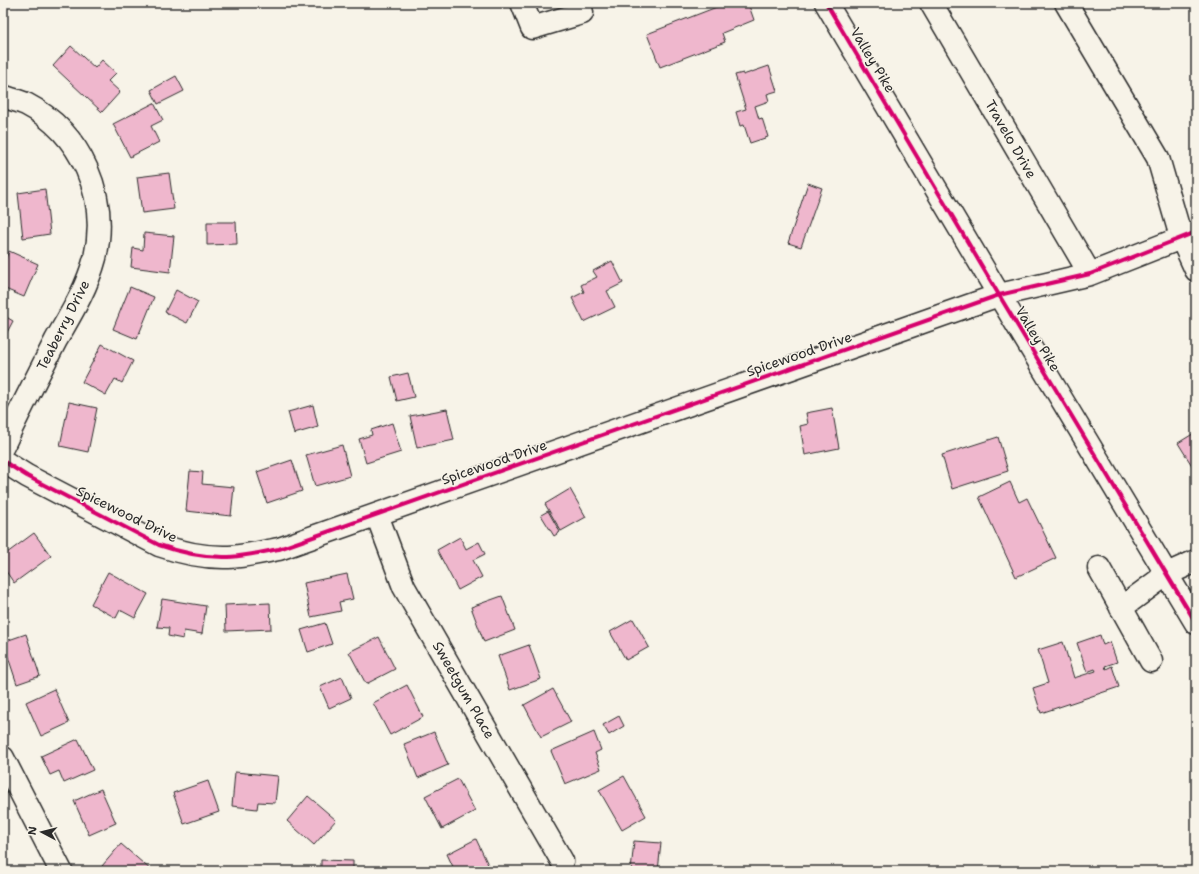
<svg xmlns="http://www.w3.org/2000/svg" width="1199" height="874" font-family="'Shantell Sans',sans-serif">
  <rect width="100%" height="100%" fill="#f7f3e8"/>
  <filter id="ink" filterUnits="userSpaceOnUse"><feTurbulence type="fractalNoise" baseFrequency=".025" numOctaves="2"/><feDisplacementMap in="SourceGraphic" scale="8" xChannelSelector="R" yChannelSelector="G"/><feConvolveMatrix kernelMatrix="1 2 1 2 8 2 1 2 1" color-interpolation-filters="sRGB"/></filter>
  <g filter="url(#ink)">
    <path fill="#efb7cd" stroke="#2b2b2b" d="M727,3H748L754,20L722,33L725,42L660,67L647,34Z
      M71,46L95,68L102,60L116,73L108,81L120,92L102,112L53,66Z
      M769,66L777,91L767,94L769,101L755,106L759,119L762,118L768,137L750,143L744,125L740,126L736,112L746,109L735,75L743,73V75Z
      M176,76L184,91L158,104L151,90Z
      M154,103L163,120L151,126L159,142L130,157L113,124Z
      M169,173L174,209L142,213L137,177Z
      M808,183L822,188L801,247L788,243Z
      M45,189L50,234L23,238L18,193Z
      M207,222H236L237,244L207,245Z
      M144,233L174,236L170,272L131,267L133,248L143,250Z
      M9,251L38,264L24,297L3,288V265Z
      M612,261L623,283L607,291L615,307L584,322L572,298L584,292L581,285L597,277L593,271Z
      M130,287L154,297L137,339L113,329Z
      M176,290L198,302L187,323L165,312Z
      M3,315L13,321L3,340Z
      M102,344L133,361L122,383L115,379L106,395L82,382Z
      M408,373L414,397L397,401L391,377Z
      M69,402L97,408L88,452L60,446Z
      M313,405L318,427L294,434L288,412Z
      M832,408L839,448L805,455L800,426L808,424L806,413Z
      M447,409L454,440L417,448L410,416Z
      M392,423L401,452L366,463L359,439L372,435L371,430Z
      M1196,432V472L1178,443Z
      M998,437L1008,471L952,489L942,455Z
      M342,445L350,476L315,486L306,455Z
      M292,460L302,491L267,503L257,472Z
      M190,471L203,472L202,484L234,487L231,516L186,511Z
      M1010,482L1019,502L1027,498L1056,558L1016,577L979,497Z
      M570,489L586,517L561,531L545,504Z
      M548,511L560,532L554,536L541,515Z
      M34,533L51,556L14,583L3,567V556Z
      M460,537L466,549L479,542L485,554L473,560L482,577L458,590L437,550Z
      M108,572L148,594L135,618L120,610L116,618L91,604Z
      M347,574L353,599L339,602L341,611L311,617L304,583Z
      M502,596L515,630L484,642L471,607Z
      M162,599L206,606L202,634L184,631L183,639L168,636L169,628L157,627Z
      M270,603L271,629L226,631L225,605Z
      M633,619L649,647L626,660L610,632Z
      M325,623L332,644L308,652L301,630Z
      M26,634L40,676L17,684L3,642Z
      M1100,635L1103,645L1110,642L1117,662L1105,666L1106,669L1112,666L1119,687L1041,713L1033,688L1048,683L1038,650L1063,642L1074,678L1096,671L1095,669L1087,672L1077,643Z
      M379,637L395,669L366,684L349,652Z
      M529,645L541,679L510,690L498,656Z
      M342,677L351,698L329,708L320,687Z
      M407,685L423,717L390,735L373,703Z
      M54,689L69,723L41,736L26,702Z
      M553,689L571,722L541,737L524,705Z
      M619,716L624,726L609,735L603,725Z
      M434,732L448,765L418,778L404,744Z
      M594,732L601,750L595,753L601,769L565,784L551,751Z
      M78,739L93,770L64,783L59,771L50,775L41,756Z
      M235,772L278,776L275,803L258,802L257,809L232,806Z
      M624,776L646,816L622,830L599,790Z
      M458,779L475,811L442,829L425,796Z
      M208,781L219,812L184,824L173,793Z
      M101,789L116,823L89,835L74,801Z
      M308,796L336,820L314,845L287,821Z
      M476,839L491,871H455L447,854Z
      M634,841L661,843L658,871H631Z
      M121,844L152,871H108L102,866Z
      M321,860L353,861V871H321Z"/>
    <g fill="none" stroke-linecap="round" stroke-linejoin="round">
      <defs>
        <path id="minor" d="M522,3L532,28L582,13L580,3
          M826,3L999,295L1196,623
          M931,3L1090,274
          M1066,3L1158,158L1181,237L1196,270
          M3,96C10,99 19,101 26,104C82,133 109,197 95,258C87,288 71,314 56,340C38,375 20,410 3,446
          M3,461L27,476L159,545C182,553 204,558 229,557C246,556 263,552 279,549L999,295L1090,274L1196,232
          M377,515L404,587L562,861
          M1099,568L1151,661
          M1121,608L1167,574L1196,561
          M3,758L61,871"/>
      </defs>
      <use href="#minor" stroke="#2b2b2b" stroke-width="25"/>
      <use href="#minor" stroke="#f7f3e8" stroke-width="22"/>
      <defs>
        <path id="cycleway" d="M826,3L999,295L1196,623
          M3,461L27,476L159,545C182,553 204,558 229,557C246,556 263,552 279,549L999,295L1090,274L1196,232"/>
      </defs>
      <use href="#cycleway" stroke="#f7f3e8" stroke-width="6"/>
      <use href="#cycleway" stroke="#d6006c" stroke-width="4"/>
    </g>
  </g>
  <g text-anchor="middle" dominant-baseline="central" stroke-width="3" stroke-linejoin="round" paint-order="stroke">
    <g font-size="14" fill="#2b2b2b" stroke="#f7f3e8">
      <text transform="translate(873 60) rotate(59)">Valley Pike</text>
      <text transform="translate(1011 139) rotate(60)">Travelo Drive</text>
      <text transform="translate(63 325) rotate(-63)">Teaberry Drive</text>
      <text transform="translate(1038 339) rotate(59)">Valley Pike</text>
      <text transform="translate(799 354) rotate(-19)">Spicewood Drive</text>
      <text transform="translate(494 462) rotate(-19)">Spicewood Drive</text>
      <text transform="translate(127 514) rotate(26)">Spicewood Drive</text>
      <text transform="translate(464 690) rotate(60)">Sweetgum Place</text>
    </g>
  </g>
  <rect width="1199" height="874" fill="none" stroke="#f7f3e8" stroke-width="16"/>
  <rect x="8" y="8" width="1183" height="858" fill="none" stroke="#2b2b2b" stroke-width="1.5" filter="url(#ink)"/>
  <g transform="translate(42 832) rotate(277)" stroke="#f7f3e8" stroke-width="3" paint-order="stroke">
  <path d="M0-3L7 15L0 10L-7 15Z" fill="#2b2b2b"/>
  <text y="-6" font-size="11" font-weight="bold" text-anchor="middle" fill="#2b2b2b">N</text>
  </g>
</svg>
